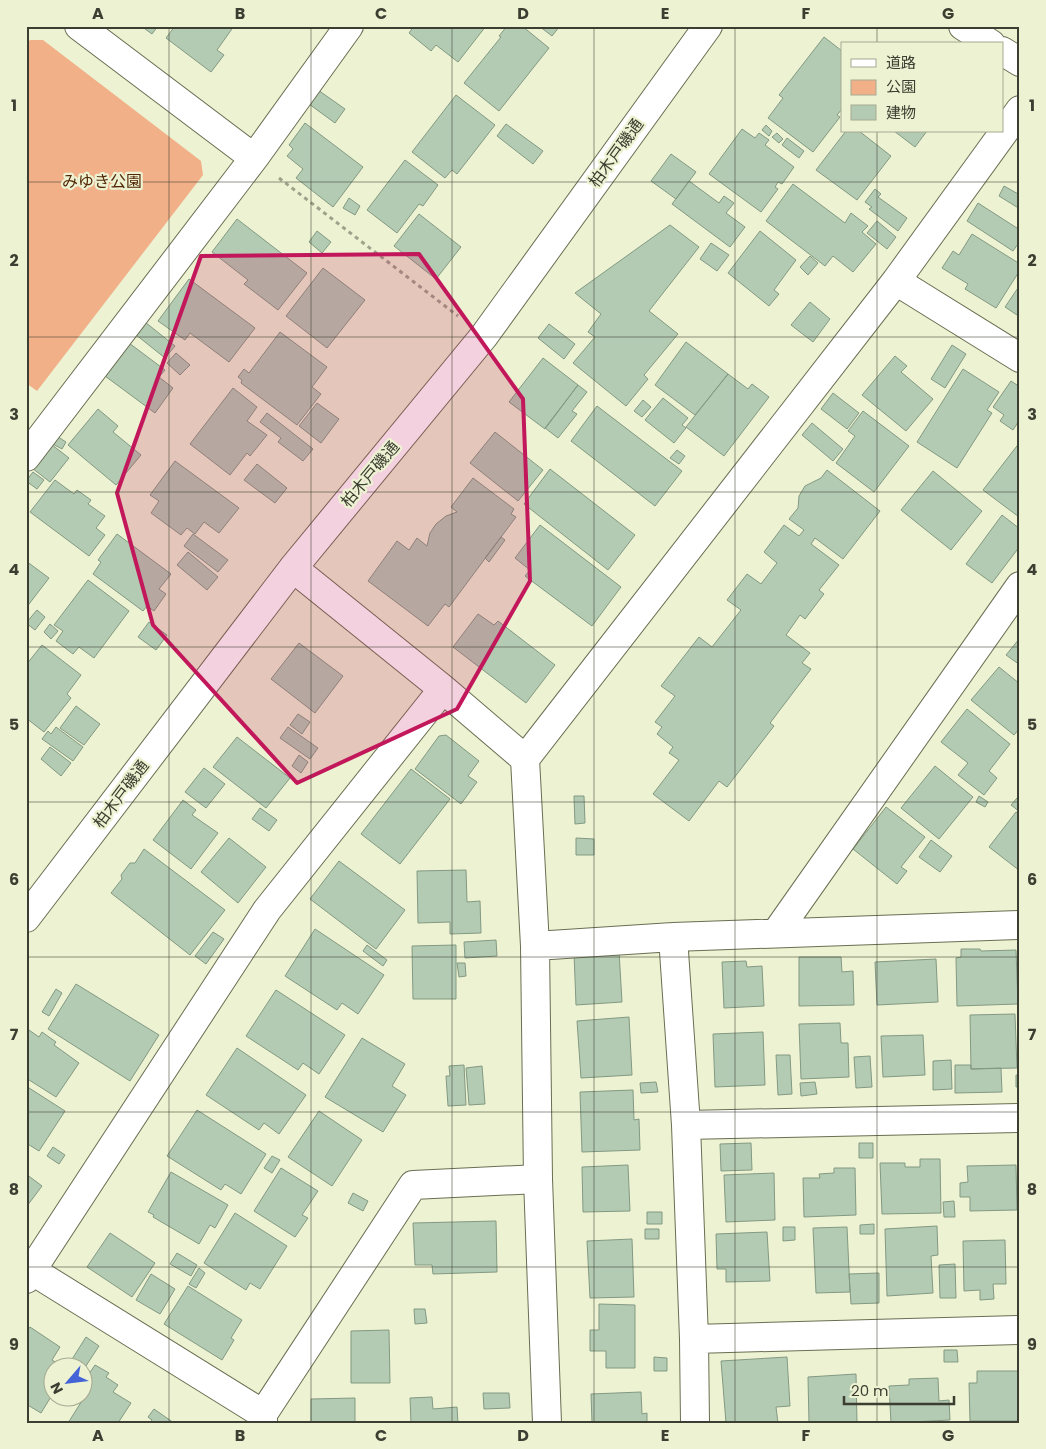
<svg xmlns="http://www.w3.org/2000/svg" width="1046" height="1449" font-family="Poppins,'Noto Sans JP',sans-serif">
  <rect width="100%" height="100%" fill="#edf2d2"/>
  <path fill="#f1b088" d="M30,40H43L201,161L203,175L37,391L26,383V45Z"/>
  <path fill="#b3cbb3" stroke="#839982" d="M141,26H158L152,34Z
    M175,26H234L217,50L224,55L211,72L166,38Z
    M414,26H486L458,62L436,45L431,51L409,33Z
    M507,26H522L549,48L499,111L464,83L501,37L499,36Z
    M539,26H560L552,36Z
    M824,37L842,51V109L837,115L840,117L813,152L768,118L783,98L779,95Z
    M318,90L345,109L335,123L309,104Z
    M456,95L495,125L457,174L452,170L445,178L412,152Z
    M305,123L363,167L333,207L296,178L303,169L287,156L293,149L289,145Z
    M506,124L543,151L533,164L497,136Z
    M766,125L772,131L769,136L762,130Z
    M742,129L755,138L759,133L769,140L765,145L794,167L782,184L778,182L775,187L778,189L761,212L709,174Z
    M846,131H859L891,156L857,200L816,170Z
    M894,131H927L915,147Z
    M777,133L783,139L779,143L772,137Z
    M787,138L804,151L799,158L782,145Z
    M671,154L696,172L676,199L651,181Z
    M405,160L438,185L423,206L419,204L397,233L367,210Z
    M689,181L719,203L724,196L734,203L726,213L745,227L730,247L672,204Z
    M793,184L845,223L851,213L868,226L862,232L876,244L853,272L833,256L825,266L766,221Z
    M1004,186L1020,195V209L999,196Z
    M875,189L881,194L878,197L907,218L898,231L869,209L872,207L865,202Z
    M349,198L360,206L355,215L343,208Z
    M978,203L1020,230V241L1013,251L967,221Z
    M419,214L461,247L436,279L394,246Z
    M237,219L307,273L278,310L244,284L248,280L212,252Z
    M877,221L896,237L887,249L867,233Z
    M670,225L699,247L649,311L678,334L644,375L648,379L626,406L573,363L595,337L588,332L601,314L575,293Z
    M317,231L331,242L322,253L309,242Z
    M760,231L796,260L774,290L779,294L769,306L728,273Z
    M972,234L1020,264V270L996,308L965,289L968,284L942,268L953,251L959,255Z
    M711,243L729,255L717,271L700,259Z
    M810,256L818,263L808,275L800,267Z
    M323,268L365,300L327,348L286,316Z
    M189,279L255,328L229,362L190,333L185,340L158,321Z
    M1020,285V317L1005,307Z
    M810,302L830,319L813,342L791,325Z
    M145,322L175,346L165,358L135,334Z
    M549,324L575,344L564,359L538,338Z
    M280,332L327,367L312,387L321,394L297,425L241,383L242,380L238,377L244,369L249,373Z
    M686,342L728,374L695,415L655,385Z
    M129,343L165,370L159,377L173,388L155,413L105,376Z
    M952,345L966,354L945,388L931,379Z
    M176,353L190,365L180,375L167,363Z
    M895,356L907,366L901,372L933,399L906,431L862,395Z
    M543,358L578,385L545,429L509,402Z
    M963,369L999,392L987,410L992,413L957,468L917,442Z
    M728,374L748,389L752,384L769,397L724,456L686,427Z
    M1011,381L1020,387V419L1013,430L1000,421L1004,415L993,407Z
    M578,385L587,392L572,411L577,414L558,438L545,428Z
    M233,388L257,407L247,421L267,435L250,456L247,453L230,475L190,444Z
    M833,393L859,413L847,429L821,409Z
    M663,398L688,418L682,425L686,428L674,443L645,420Z
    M643,400L651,407L642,417L634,411Z
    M317,403L339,419L321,443L299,426Z
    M597,406L682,471L655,506L571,441Z
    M98,409L118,426L113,432L141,455L116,485L68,445Z
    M863,411L909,446L874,492L836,463L855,436L848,431Z
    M267,413L313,449L303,461L278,442L281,438L260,422Z
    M812,423L843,449L833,461L802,435Z
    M495,432L543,470L518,501L470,463Z
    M55,435L66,442L62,449L51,443Z
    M47,441L69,458L50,482L28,465Z
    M1020,442V516L1019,517L983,490Z
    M677,450L685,456L679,464L670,458Z
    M175,461L239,508L219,533L204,522L195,534L187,528L181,535L151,513L159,501L150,495Z
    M257,464L287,488L275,503L244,480Z
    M550,469L635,535L608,570L524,504Z
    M827,470L880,511L843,559L815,538L811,544L839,565L819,590L824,594L805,619L800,615L786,635L810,653L802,663L811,669L770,723L774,726L727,787L719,781L689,821L653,794L679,760L669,753L673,747L657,734L662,727L655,722L675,696L661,686L699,637L712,647L741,610L727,600L747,574L761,584L777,563L764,552L784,525L799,536L804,530L789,519L798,508L799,496L805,486L821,478Z
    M933,471L982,511L951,550L901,510Z
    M33,472L44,480L37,489L26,481Z
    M473,478L514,509L511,514L516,517L449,607L445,604L428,626L368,581L397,541L409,550L417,538L427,546L430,533L436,524L446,516L457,512L451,507Z
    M55,480L74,494L77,490L91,500L88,504L105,516L96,528L105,535L89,556L30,512Z
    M1002,515L1020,529V546L992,583L966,564Z
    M540,525L621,587L592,626L525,576L530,570L515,558Z
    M117,534L171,574L159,589L166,594L154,611L147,606L143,611L93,574L101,562L98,560Z
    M193,534L228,560L218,572L184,546Z
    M501,537L505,540L489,562L485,558Z
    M188,552L218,577L207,590L177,565Z
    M26,561L49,578L26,608Z
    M88,580L129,611L94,658L79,647L73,654L56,641L63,631L54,625Z
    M37,610L45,617L35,630L26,623Z
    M478,614L494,625L498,621L555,665L526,703L453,647Z
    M149,622L167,635L156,650L138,637Z
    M50,624L58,631L51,639L44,632Z
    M1020,638V665L1006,655Z
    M299,643L343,676L315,713L271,679Z
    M42,645L81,675L67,694L71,698L44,732L26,718V665Z
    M999,667L1020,684V728L1014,735L971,700Z
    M76,706L100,724L84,745L60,728Z
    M967,709L1010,744L989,771L997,778L984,795L958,775L968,763L941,742Z
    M298,714L310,722L302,734L290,725Z
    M56,727L83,747L73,761L42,739L48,731L51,734Z
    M288,727L318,748L310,759L280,738Z
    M446,735L479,761L468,776L477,782L461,804L415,769L439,736Z
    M237,737L290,778L266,808L213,767Z
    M50,747L71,763L61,776L41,759Z
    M299,755L308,762L301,773L292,766Z
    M935,766L973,797L939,839L901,808Z
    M204,768L225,784L206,808L185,792Z
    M411,769L450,799L400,864L361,834Z
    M574,796H584L585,823L575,824Z
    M979,796L988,802L985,807L976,802Z
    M1017,798L1020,800V812L1011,805Z
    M183,800L196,810L192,815L218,833L191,869L153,840Z
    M886,807L925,837L901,867L907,871L897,884L853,849Z
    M260,808L277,820L269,831L252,819Z
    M1016,812L1020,815V871L989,847Z
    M229,838L266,867L238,903L201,872Z
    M576,838L594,839V855H576Z
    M931,840L952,856L940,872L919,857Z
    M144,849L225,910L190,955L111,893L122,879L121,875L130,863H135Z
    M339,861L405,910L376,949L310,899Z
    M466,870L467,902L480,901L481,933L450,934V922L418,923L417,871Z
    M315,929L384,975L358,1014L342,1003L337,1010L285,976Z
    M213,932L224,939L206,964L195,956Z
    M496,940L497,956L465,958L464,942Z
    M367,945L387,960L383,966L363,951Z
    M456,945V999H413L412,946Z
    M961,949H980L981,951L1016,950L1018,1004L957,1006L956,958L961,957Z
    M619,951L622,1002L576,1005L574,953Z
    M799,957H841L842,972L853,971L854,1005L799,1006Z
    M936,959L938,1002L877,1005L875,962Z
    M746,961L747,967L762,966L764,1006L724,1008L722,962Z
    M457,963H465L466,976L459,977Z
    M76,984L159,1035L130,1081L48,1029Z
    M56,989L62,993L49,1016L42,1012Z
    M276,990L345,1035L319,1074L303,1063L298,1070L246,1036Z
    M1015,1014L1017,1068L971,1069L970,1015Z
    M629,1017L632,1075L581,1078L577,1021Z
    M840,1023L841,1043H848L849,1077L801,1079L799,1024Z
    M26,1028L39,1037L42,1032L56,1042L54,1045L79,1063L56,1097L26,1078Z
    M763,1032L765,1085L715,1087L713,1034Z
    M923,1035L925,1075L883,1077L881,1036Z
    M362,1038L405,1064L392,1086L406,1095L383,1132L325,1097Z
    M237,1048L306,1095L279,1134L264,1123L259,1130L206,1095Z
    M776,1055H790L792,1094L778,1095Z
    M870,1056L872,1087L856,1088L854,1057Z
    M951,1060L952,1089L933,1090V1061Z
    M464,1065L466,1105L448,1106L446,1076H450L449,1066Z
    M955,1065H971V1069L1001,1068L1002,1092L955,1093Z
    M482,1066L485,1104L469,1105L466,1068Z
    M1016,1075H1020V1087H1016Z
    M656,1082L658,1092L641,1093L640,1083Z
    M815,1082L817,1094L801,1096L800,1083Z
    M26,1086L65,1111L39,1151L26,1143Z
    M633,1090L634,1120L639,1119L640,1150L582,1152L580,1092Z
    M197,1110L266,1154L241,1194L225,1184L221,1190L167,1156Z
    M319,1111L362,1140L332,1186L288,1157Z
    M751,1143L752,1170L721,1171L720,1144Z
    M859,1143H873V1158H859Z
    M53,1147L65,1155L59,1164L47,1156Z
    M272,1156L280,1160L272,1173L264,1168Z
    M920,1159H940L941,1213L882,1214L880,1163H905V1167H920Z
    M628,1165L630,1211L583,1212L582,1167Z
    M1016,1165L1017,1210L970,1211V1197H960V1183L968,1182L967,1166Z
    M281,1168L318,1191L302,1215L308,1218L295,1237L254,1211Z
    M834,1168H855L856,1215L804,1217L803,1178H820L819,1174L834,1173Z
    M171,1172L228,1205L215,1228L210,1225L199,1244L153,1217L154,1215L148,1212Z
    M774,1173L775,1220L726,1222L724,1175Z
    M26,1174L42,1186L27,1206L26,1205Z
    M353,1193L368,1201L363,1211L348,1203Z
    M954,1201L955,1217H944L943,1202Z
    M647,1212H662V1224H647Z
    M235,1213L287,1246L260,1289L250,1283L246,1290L204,1263Z
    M496,1221L497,1272L433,1274L432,1265H415L413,1223Z
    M874,1224V1234H860V1225Z
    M937,1226L938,1255L931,1256L933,1293L887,1296L885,1229Z
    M783,1227H795V1240L783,1241Z
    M847,1227L850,1292L816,1293L813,1228Z
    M645,1229H659V1239H645Z
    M767,1232L770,1281L726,1282V1269H717L716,1234Z
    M110,1233L155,1263L132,1297L87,1267Z
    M632,1239L634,1297L590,1298L587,1241Z
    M1005,1240L1006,1284H993L994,1299L980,1300V1290L964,1291L963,1241Z
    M177,1253L197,1265L191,1276L170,1264Z
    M955,1264L956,1298H940L939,1265Z
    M199,1268L205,1273L196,1288L189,1284Z
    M879,1273V1303L851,1304L849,1274Z
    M151,1274L175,1289L160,1314L136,1300Z
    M188,1286L242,1320L231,1338L234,1340L222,1360L164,1324Z
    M599,1304L635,1305V1368H606V1351H590V1330H599Z
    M414,1309H425L427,1323L415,1324Z
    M30,1327L60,1347L52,1360L62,1366H52V1395L41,1413L26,1404V1332Z
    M389,1330L390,1383H351V1331Z
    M86,1337L99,1346L82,1372V1366H73L69,1364Z
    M944,1350H957L958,1362H944Z
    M654,1357L667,1358V1371H654Z
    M787,1357L790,1406L776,1407L778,1423H726L721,1361Z
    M95,1365L109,1373L106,1377L118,1385L113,1392L131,1403L118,1423H68L85,1396L82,1394V1384Z
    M977,1371H1020V1421H970L969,1383H977Z
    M856,1374L857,1423H809L808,1377Z
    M938,1378L939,1401L949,1400L950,1420L891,1423L889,1386L909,1385V1379Z
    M641,1392L642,1414L647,1413V1423H592L591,1394Z
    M483,1393H509L510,1408L484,1409Z
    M432,1397L433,1409L457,1407L458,1423H411L410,1398Z
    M355,1398V1423H311V1399Z
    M154,1409L174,1423H150L152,1420L148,1417Z"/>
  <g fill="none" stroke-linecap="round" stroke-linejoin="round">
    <defs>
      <path id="minor" d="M79,26L254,158
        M963,26L991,44
        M1002,51L1020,62
        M896,281L1020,358
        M26,457L254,158L349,26
        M293,568L443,689L525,759L535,946L538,1179L547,1423
        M525,759L896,281L1020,110
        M26,918L293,568L484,336L708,26
        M776,933L1020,586
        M673,937L686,1125L694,1339L695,1423
        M535,946L673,937L1020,925
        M686,1125L1020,1118
        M31,1270L263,1414
        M26,1279L267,910L443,689
        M694,1339L1020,1330
        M263,1423V1414L413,1185L538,1179"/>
    </defs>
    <use href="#minor" stroke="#6a6e52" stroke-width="30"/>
    <path stroke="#9ea28a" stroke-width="3" stroke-dasharray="4 4" stroke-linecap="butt" d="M279,178L458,316"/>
    <use href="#minor" stroke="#fff" stroke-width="28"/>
  </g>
  <path fill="#c2185b" fill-opacity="0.2" stroke="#c2185b" stroke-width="4" stroke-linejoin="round" d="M419,254L523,399L530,581L457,709L297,783L153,625L117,493L201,256Z"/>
  <path fill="none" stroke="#3c3e31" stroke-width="1" stroke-opacity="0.55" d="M169,26V1423M311,26V1423M452,26V1423M594,26V1423M735,26V1423M877,26V44M877,131V1423M26,182H1020M26,337H1020M26,492H1020M26,647H1020M26,802H1020M26,957H1020M26,1112H1020M26,1267H1020"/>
  <g text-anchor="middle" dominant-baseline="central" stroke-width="4.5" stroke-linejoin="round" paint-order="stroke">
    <g font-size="16" fill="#3c3e31" stroke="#edf2d2">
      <text transform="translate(616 153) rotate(-54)">柏木戸磯通</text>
      <text transform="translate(370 474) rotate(-50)">柏木戸磯通</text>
      <text transform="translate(121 794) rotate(-53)">柏木戸磯通</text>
    </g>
    <g font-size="16" fill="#512605" stroke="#edf2d2">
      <text x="102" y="181">みゆき公園</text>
    </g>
  </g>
  <rect width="1046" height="1449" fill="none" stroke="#edf2d2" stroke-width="55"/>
  <rect x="841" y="42" width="162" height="90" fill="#edf2d2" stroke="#a6aa92"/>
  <rect x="851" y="59" width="25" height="8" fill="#ffffff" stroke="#a6aa92"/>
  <text x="886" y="68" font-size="15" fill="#3c3e31">道路</text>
  <rect x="851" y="80" width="25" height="15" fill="#f1b088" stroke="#a6aa92"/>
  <text x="886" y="92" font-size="15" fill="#3c3e31">公園</text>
  <rect x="851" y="105" width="25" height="15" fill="#b3cbb3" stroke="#a6aa92"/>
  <text x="886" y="118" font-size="15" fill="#3c3e31">建物</text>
  <g transform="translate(68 1382) rotate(242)"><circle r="24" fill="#edf2d2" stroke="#a6aa92"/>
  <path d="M0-4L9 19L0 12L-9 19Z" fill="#4363d6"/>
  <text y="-8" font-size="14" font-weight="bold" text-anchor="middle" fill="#3c3e31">N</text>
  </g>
  <path d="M844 1396v8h110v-8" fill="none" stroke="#3c3e31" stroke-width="2.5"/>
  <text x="851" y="1396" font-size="15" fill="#3c3e31" stroke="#edf2d2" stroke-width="4" paint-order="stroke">20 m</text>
  <rect x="28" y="28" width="990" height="1394" fill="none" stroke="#3c3e31" stroke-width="2"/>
  <g font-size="16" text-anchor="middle" font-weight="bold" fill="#3c3e31">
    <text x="98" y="19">A</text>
    <text x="240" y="19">B</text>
    <text x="381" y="19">C</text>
    <text x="523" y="19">D</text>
    <text x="665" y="19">E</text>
    <text x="806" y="19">F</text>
    <text x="948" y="19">G</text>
    <text x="14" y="111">1</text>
    <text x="1032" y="111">1</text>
    <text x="14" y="266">2</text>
    <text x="1032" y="266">2</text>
    <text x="14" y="420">3</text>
    <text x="1032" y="420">3</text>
    <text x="14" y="575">4</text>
    <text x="1032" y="575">4</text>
    <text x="14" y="730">5</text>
    <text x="1032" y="730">5</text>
    <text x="14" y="885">6</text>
    <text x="1032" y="885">6</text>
    <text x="14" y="1040">7</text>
    <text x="1032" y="1040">7</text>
    <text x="14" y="1195">8</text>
    <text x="1032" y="1195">8</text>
    <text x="14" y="1350">9</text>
    <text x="1032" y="1350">9</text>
    <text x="98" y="1441">A</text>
    <text x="240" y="1441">B</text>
    <text x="381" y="1441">C</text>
    <text x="523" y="1441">D</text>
    <text x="665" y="1441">E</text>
    <text x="806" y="1441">F</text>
    <text x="948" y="1441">G</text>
  </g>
</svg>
